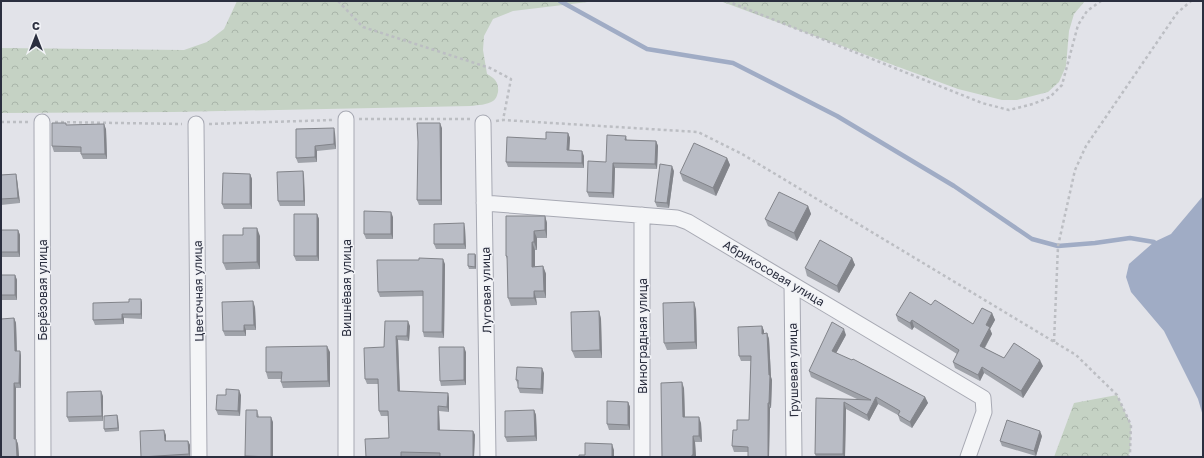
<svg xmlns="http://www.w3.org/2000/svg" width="1204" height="458" font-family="'Golos Text',sans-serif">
  <defs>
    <pattern id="forest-crowns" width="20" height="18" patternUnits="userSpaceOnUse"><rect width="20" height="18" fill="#c5d2c4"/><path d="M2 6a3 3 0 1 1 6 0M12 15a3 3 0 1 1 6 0" fill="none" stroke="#a9b5a9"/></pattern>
  </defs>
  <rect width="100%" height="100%" fill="#e2e3e9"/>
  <path fill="url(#forest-crowns)" d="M237,1H596L513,11L493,19L484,36L483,50L487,74C495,78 499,83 498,92C497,95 497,98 493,101C487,105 478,105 471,106L174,112L1,113V48L184,50L207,42L224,29Z
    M720,1H1085L1074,14L1069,31L1066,66L1059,82L1048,92L1017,100H1002L958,89Z
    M1117,395L1131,425L1130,452L1128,457H1054L1074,403Z"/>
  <path fill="#a0acc5" d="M1203,196V416L1198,399L1164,331L1131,292L1126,277L1129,264L1154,242L1171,234Z"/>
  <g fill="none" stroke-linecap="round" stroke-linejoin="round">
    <path stroke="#a0acc5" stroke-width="4.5" d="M560,1L647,49L733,63L837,116L954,186L1032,239L1058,246L1095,243L1130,238L1154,242"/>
    <defs>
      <path id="minor" d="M42,122L43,457
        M483,123L488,457
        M196,124L199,457
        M484,203L677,218L688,222L983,398L984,412L968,457
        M642,215V457
        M792,284L794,457
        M346,457V119"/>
    </defs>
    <use href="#minor" stroke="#a7a9b3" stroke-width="17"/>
    <path stroke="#bcbec3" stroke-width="2.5" stroke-dasharray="3 3" stroke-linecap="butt" d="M338,1L363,27L490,68L511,79L503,120
      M727,1L982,103L1009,110L1033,104L1050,97L1062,85L1078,25L1087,11L1101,1
      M359,119H470
      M496,121L503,120L698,132L742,154L1076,355L1117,395L1131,425L1130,452L1128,457
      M1,122H28
      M55,122L182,124
      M209,124L332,120
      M1054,342L1058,246L1075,170L1086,146L1177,13L1191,1"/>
    <use href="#minor" stroke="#f4f5f7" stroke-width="15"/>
  </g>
  <path fill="#9fa2a9" d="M67,125L106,129L107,159H83L81,154V152H54L52,146Z
    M442,128V205H419L417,200Z
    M335,133L336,149L317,151V162L298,163L296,158Z
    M568,133L570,138L569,150L584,156V168L508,167L506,162L546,139Z
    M626,136L627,140L656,141L658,146L657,169L615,168L614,198L589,197L587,192L606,162Z
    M727,158L730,165L716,196L683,181L680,173Z
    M303,171L304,176L305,206H280L278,201Z
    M674,171L669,208L657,207L655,202Z
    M16,174L17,179L20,203L1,205V175Z
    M250,174L252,179V209H224L222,204Z
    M808,206L811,214L797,241L768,226L765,219Z
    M317,214L319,219V261H296L294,256Z
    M545,216L547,223V238H537V250H535V266H543L546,274V298H536L537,305L511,306L508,298L507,259L506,256Z
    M393,217V239H366L364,234Z
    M465,228L466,249H436L434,244Z
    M1,230H18L20,235V257H1Z
    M260,236V269L226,270L223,263Z
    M475,254L476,256V269H469L468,266Z
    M852,258L855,265L839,293L807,276L805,268Z
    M419,260L445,264L444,338L424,337L423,332V296L380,297L378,292Z
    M1,275H15L17,280V300H1Z
    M141,299L142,303V319L124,318V324L95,325L93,320L129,302Z
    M931,305L973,324L992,313L995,320L990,329L992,334L985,348L1004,358L1043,366L1023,398L984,373L980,381L955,368L953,362L957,354L914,327L912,330L898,321L896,315Z
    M255,307L256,330H246V336H225L223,331Z
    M696,309L697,349L667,350L664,343Z
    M599,311L601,319L602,358H575L572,351Z
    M14,318L16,323L17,351H20L21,356V388H16V439L18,444L19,457H1Z
    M385,321L410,326L409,341L398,340L400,391L448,393L449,398V412L439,411L440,430L473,431L475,435L474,457H366L389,438L388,416H381L379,411L378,384H367L365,379L384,347Z
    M762,326L764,331V334L767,333L769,339L771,377L772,380L771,408H770L769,457H748V452H734L732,446L737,430L749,420L751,361H741L739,356Z
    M846,335L836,353L925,397L928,403L912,428L900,421L898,415L878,404L869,421L846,409L845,457H816L815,454L816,398L859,400L811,377L809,371Z
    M330,352V387L283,388L281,382V379H268L266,372Z
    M466,352V385L441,386L440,381Z
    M544,373L543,394L520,393L518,388V385L516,380Z
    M684,388L685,417L701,423L702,442H695L696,457H662Z
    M241,395L240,416L218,415L216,410Z
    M103,396V421L69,422L67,417Z
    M628,402L630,407V430H609L607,424Z
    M257,410L259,417L273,422V457H245V456Z
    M534,410L536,415L537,441L507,442L505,437Z
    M117,415L118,418L119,431L105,432L104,429Z
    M166,435V441H188L190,445V457H141Z
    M1042,436L1036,456L1002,446L1000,441Z"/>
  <path fill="#82848a" d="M440,123L442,128V205L441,200Z
    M104,124L106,129L107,159L105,154Z
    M334,128L335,133L336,149L334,144Z
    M568,133L570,138L569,155L567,150Z
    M656,141L658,146L657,169L655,164Z
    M315,146L317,151V162L315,157Z
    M582,151L584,156V168L582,163Z
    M727,158L730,165L716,196L713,188Z
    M613,163L615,168L614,198L612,193Z
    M672,166L674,171L669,208L667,203Z
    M303,171L304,176L305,206L304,201Z
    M16,174L17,179L20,203L18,198Z
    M250,174L252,179V209L250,204Z
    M808,206L811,214L797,241L794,233Z
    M391,212L393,217V239L391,234Z
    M317,214L319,219V261L317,256Z
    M545,216L547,223V238L545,230Z
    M464,223L465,228L466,249L464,244Z
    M257,228L260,236V269L257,262Z
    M18,230L20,235V257L18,252Z
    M534,231L537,238V250L534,242Z
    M532,242L535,250V274L532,267Z
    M475,254L476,256V269L475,267Z
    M852,258L855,265L839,293L837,286Z
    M443,259L445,264L444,338L442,332Z
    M543,266L546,274V298L544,291Z
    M15,275L17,280V300L15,295Z
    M534,291L536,298L537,305L534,298Z
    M141,299L142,303V319L141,314Z
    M253,301L255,307L256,330L254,325Z
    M694,302L696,309L697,349L695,342Z
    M599,311L601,319L602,358L600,350Z
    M992,313L995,320L990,329L992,334L982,352L980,346L986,325Z
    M122,314L124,318V324L122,319Z
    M14,318L16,323L17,356L15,351Z
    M912,320L914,327L912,330L910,323Z
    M408,321L410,326L409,341L407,336Z
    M244,325L246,330V336L244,331Z
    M762,326L764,331V339L762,334Z
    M844,329L846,335L834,357L832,351Z
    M767,333L769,339L771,377L772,380L771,408L769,403Z
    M396,336L398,340L400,396L398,391Z
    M327,346L330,352V387L328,381Z
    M464,347L466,352V385L464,380Z
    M20,351L21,356V388L19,383Z
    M1040,360L1043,366L1023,398L1021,391Z
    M982,367L984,373L980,381L978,375Z
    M542,368L544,373L543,394L541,389Z
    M682,382L684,388L685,423L683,417Z
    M14,383L16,388V444L14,439Z
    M239,390L241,395L240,416L238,411Z
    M101,391L103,396V421L102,416Z
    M448,393L449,398V412L447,407Z
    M876,397L878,404L869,421L867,415Z
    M925,397L928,403L912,428L910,422Z
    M628,402L630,407V430L628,425Z
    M844,402L846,409L845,457H844L843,454Z
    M768,403L770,408L769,457H768Z
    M438,406L439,411L440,435L438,430Z
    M534,410L536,415L537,441L535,436Z
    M117,415L118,418L119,431L118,428Z
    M271,417L273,422V457H271Z
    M699,417L701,423L702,442L699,436Z
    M164,430L166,435V445L165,441Z
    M473,431L475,435L474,457H473Z
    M1040,431L1042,436L1036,456L1034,451Z
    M693,436L695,442L696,457H694L693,455Z
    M16,439L18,444L19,457H17Z
    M188,441L190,445V457L189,454Z
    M612,444L614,450V457H612Z"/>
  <path fill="#b9bcc5" stroke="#82848a" d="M52,123H66V125L104,124L105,154H81V147L52,146Z
    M417,123H440L441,200H417L418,142Z
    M334,128V144L315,146V157L296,158V129Z
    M546,132L568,133L567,150L582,151V163L506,162L507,137L546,139Z
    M607,135L626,136L625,140L656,141L655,164L613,163L612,193L587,192L588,161L606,162Z
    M694,143L727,158L713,188L680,173Z
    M660,164L672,166L667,203L655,202Z
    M303,171L304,201H278L277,172Z
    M223,173L250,174V204H222Z
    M16,174L18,198L1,199V175Z
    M779,192L808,206L794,233L765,219Z
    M364,211L391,212V234H364Z
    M294,214H317V256H294Z
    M506,216H545V230L534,231V242H532V267L543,266L544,291H534V298H508L507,256H506Z
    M464,223V244H434V224Z
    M243,228H257V262L223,263V235H243Z
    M1,230H18V252H1Z
    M820,240L852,258L837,286L805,268Z
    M468,254H475V267L468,266Z
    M419,258L443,259L442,332H423V291L378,292L377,260H419Z
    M1,275H15V295H1Z
    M910,292L931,305L935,300L973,324L982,308L992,313L986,325L990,327L980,346L1004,358L1014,343L1040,360L1021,391L982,367L978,375L953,362L959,350L912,320L910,323L896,315Z
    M129,299H141V314H122V319L93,320V303L129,302Z
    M253,301L254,325H244V331H223L222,302Z
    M694,302L695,342L664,343L663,303Z
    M599,311L600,350L572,351L571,312Z
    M14,318L15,351H20L19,383H14V439H16L17,457H1V319Z
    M385,321H408L407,336H396L398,391L448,393L447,407L438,406V430L473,431V457H440V453L401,452V457H366L365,439L389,438L388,411H379L378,379H365L364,348L384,347Z
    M832,322L844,329L832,351L852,360L853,359L925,397L910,422L898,415L900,411L876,397L867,415L844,402L843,454H815L816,398L871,400L809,371Z
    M762,326V334L767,333L769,375H770L769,403H768V457H748V447L732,446L733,430H737V420H749L751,356H739L738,327Z
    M327,346L328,381L281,382L282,372H266V347Z
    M439,347H464V380L440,381Z
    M517,367L542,368L541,389L518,388V380H516Z
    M682,382L683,417H699V436H693V455H692V457H662L661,383Z
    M226,389L239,390L238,411L216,410L217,395H226Z
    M101,391L102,416L67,417V392Z
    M607,401L628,402V425L607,424Z
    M246,410H257V417H271V457L245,456Z
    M534,410L535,436L505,437V411Z
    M117,415L118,428L104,429V416Z
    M1007,420L1040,431L1034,451L1000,441Z
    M164,430L165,441H188L189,454L141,457L140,431Z
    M585,443L612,444V457H579V455H585Z"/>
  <g text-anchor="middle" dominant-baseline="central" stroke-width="3" stroke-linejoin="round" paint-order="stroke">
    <g font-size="12" fill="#2b2f3f" stroke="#f1f2f6">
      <text transform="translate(774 273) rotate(31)">Абрикосовая улица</text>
      <text transform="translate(346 288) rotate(-90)">Вишнёвая улица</text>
      <text transform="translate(42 290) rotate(-90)">Берёзовая улица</text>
      <text transform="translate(486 290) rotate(-91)">Луговая улица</text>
      <text transform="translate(198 291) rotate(-91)">Цветочная улица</text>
      <text transform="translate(642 336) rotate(-90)">Виноградная улица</text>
      <text transform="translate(793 370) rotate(-91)">Грушевая улица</text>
    </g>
  </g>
  <rect width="1204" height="458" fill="none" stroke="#2b2f3f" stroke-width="4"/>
  <g transform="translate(36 36)" stroke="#f1f2f6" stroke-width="3" paint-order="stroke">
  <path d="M0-3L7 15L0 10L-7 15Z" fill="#2b2f3f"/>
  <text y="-6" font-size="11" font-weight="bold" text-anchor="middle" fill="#2b2f3f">С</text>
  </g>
</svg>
